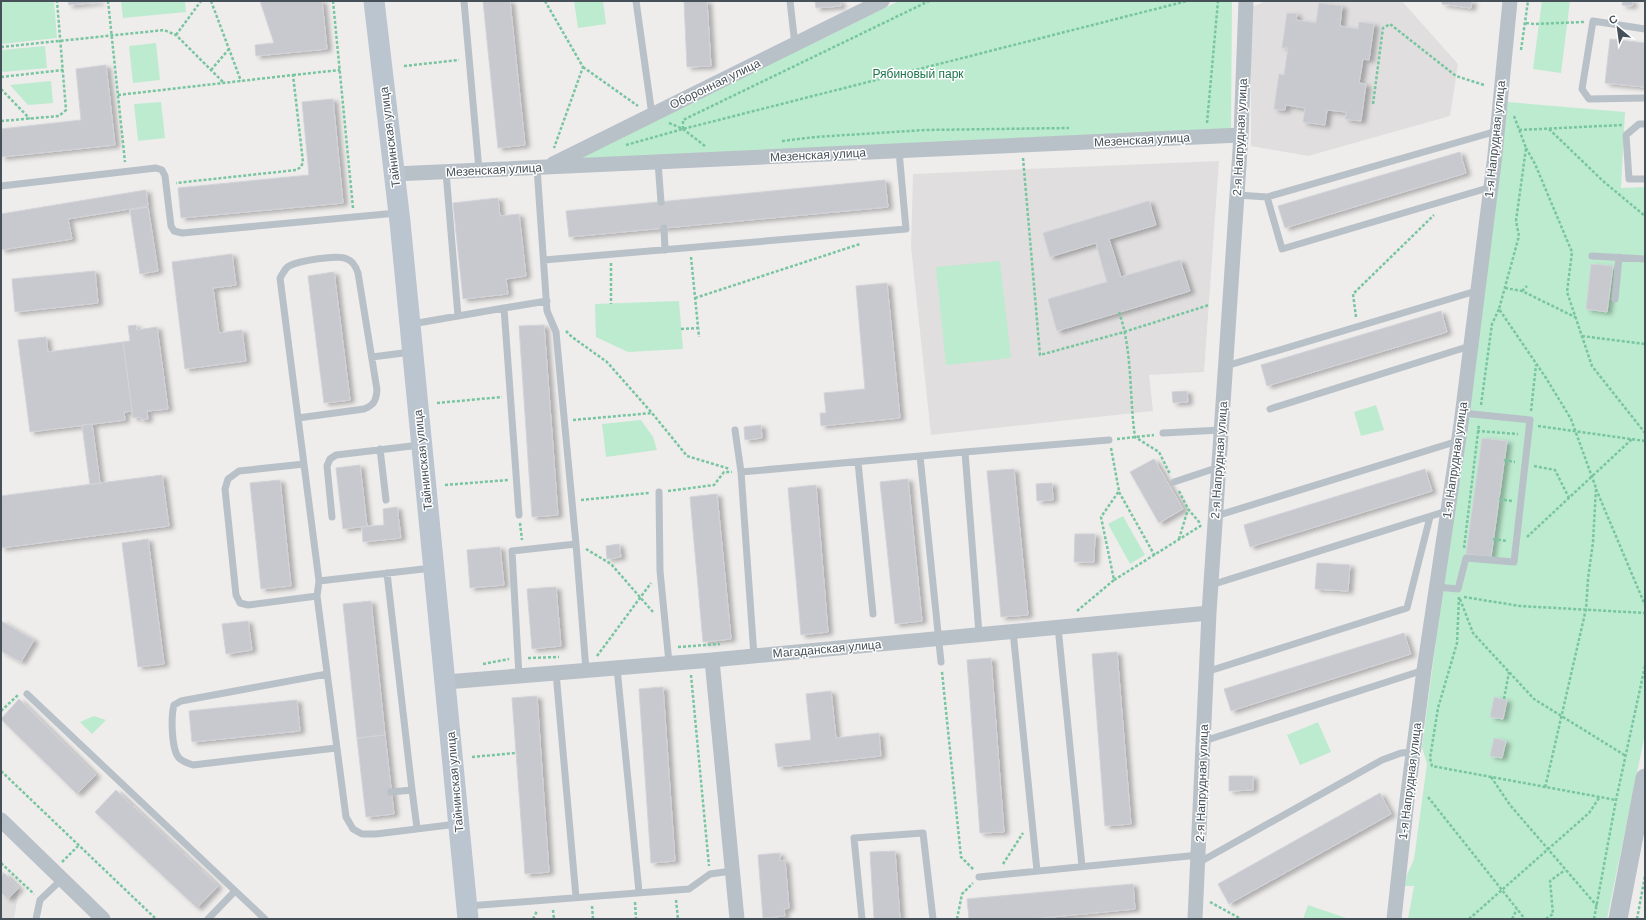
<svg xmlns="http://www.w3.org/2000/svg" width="1646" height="920" font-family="Helvetica,sans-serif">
  <defs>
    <filter id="shadow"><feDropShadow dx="4.5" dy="2.5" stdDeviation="2" flood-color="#0004"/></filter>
  </defs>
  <rect width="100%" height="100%" fill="#efecec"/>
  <path fill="#e0dede" d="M1263,1H1402L1458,64L1450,116L1308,156L1251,146V7L1262,3Z
    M1219,161L1204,372L1149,375L1153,411L931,435L911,247L913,174Z
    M1,870L19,888L14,919H1Z"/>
  <path fill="#bdebcf" d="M1,1H54L57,38L1,44Z
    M121,1H185L186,12L123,18Z
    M574,1H603L606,24L578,28Z
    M899,1H1232L1231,132L568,163Z
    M1542,1H1570L1561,73L1533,69Z
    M156,43L160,80L133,83L129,46Z
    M45,46L47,68L3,72L1,70V50Z
    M51,81L53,103L28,105L10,85Z
    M161,102L165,138L138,141L134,104Z
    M1507,102L1625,112L1621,188L1645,187V734L1607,919H1408L1414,886H1405L1407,875L1414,859L1427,764L1422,747Z
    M1000,261L1011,358L946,365L936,267Z
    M679,301L683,349L628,352L596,337L595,304Z
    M1376,405L1384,430L1361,436L1354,412Z
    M641,420L653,437L657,450L606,457L602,424Z
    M1123,516L1145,555L1130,564L1108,524Z
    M94,716L106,720L92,734L80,722Z
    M1318,722L1331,752L1300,765L1287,735Z
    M1308,905L1349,919H1303Z"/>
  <path fill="#c7c9cf" stroke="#d1d3d8" filter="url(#shadow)" d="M68,1H99L100,2L69,5Z
    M260,1H322L327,49L256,56L255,45L274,43Z
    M483,1H510L525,145L498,148Z
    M684,1H707L711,66L687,67Z
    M815,1H840L841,6L816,8Z
    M1442,1H1472L1471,8L1442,4Z
    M1623,1H1633L1632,6L1622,5Z
    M1319,3L1342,6L1340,26L1358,29L1359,22L1374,24L1369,60L1363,59L1359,83L1366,84L1361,121L1345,119L1346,112L1327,110L1325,125L1303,122L1305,108L1286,105L1285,110L1274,109L1279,74L1284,75L1288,48H1282L1287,13L1297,14L1296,20L1316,23Z
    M1610,39L1645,43V87L1605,83Z
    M106,65L115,145L1,157V129L81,120L76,69Z
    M333,99L343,203L181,218L178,188L309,175L302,102Z
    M1460,152L1466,173L1285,228L1278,206Z
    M885,180L888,207L569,237L566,211Z
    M146,190L148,206L68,219L72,239L1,250V214Z
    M498,198L500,216L519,214L526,276L506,279L508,294L463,299L453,203Z
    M1149,201L1156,225L1109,239L1121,277L1180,260L1190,291L1057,331L1048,299L1107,282L1096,243L1050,257L1043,233Z
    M148,207L158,271L140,274L130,210Z
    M232,254L236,285L213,288L219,333L242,330L246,361L185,369L172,262Z
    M1591,264L1613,266L1607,312L1586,309Z
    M95,271L98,303L15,312L12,279Z
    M334,272L350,400L324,403L308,276Z
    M887,283L900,418L821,426L820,413H826L824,393L865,389L856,286Z
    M1441,311L1447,332L1267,386L1261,365Z
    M136,325L137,330L157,327L168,409L147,411L148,419L141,420L140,417L133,418L123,342L130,341L128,326Z
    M544,325L558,515L532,517L519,326Z
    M46,337L48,352L123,342L132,411L124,412L125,420L30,432L18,340Z
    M1187,391L1188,402L1173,403L1172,392Z
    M92,424L100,483L90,485L82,425Z
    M761,425L762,438L745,440L744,427Z
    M1482,438L1507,441L1491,557L1466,554Z
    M1154,459L1183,509L1159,523L1130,472Z
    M360,465L367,526L343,529L336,468Z
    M1014,469L1028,615L1001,617L987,471Z
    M1425,469L1432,491L1250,547L1244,525Z
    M162,475L169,526L1,548V496Z
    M908,479L922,621L895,624L880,482Z
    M280,480L291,586L261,589L250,483Z
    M1052,483L1053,500L1037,501L1036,484Z
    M816,485L828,632L801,635L788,488Z
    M717,494L731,639L703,642L690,497Z
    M397,507L401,538L363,542L362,527L384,525L383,509Z
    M1075,534H1095L1094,562H1074Z
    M148,539L164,664L138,667L122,543Z
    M619,544L621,557L607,559L606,546Z
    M500,547L504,585L470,588L467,550Z
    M1317,563L1350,565L1348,591L1315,589Z
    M556,587L561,646L532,649L527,589Z
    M371,601L385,735L357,738L343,604Z
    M1,621L34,640L21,662L1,651Z
    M248,621L252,650L226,654L222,624Z
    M1404,633L1411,654L1231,711L1224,689Z
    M1117,652L1131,824L1105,826L1092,654Z
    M991,658L1004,832L980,833L967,660Z
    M663,687L675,861L651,863L639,689Z
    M831,691L836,738L879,733L881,756L778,767L775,744L811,740L806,694Z
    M537,696L549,872L525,874L512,698Z
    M1494,697L1507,700L1503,719L1490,717Z
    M19,699L96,775L77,794L1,719Z
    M297,700L300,731L192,742L189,711Z
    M385,735L394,814L366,817L357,738Z
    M1494,738L1506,741L1502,758L1490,756Z
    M1229,776H1253V790L1229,791Z
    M116,790L218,886L197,908L95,812Z
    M1380,793L1391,814L1229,904L1218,884Z
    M895,851L900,919H874L870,852Z
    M780,853V861L785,860L789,908L784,909L785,916L763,918L758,855Z
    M4,873L19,888L8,899L1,892V877Z
    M1133,884L1135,909L1031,919H969L967,899Z"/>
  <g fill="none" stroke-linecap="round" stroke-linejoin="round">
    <path stroke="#77c6a0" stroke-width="2.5" stroke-dasharray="3 2" stroke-linecap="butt" d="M108,1L125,162
      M211,1L241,81
      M333,1L353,208
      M545,1L583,67L554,148
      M1526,23L1534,24L1584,22
      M176,35L201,1
      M1,47L164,30L176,35L224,83
      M1521,50L1528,1
      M404,66L459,60
      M583,67L638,106
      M211,70L229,49
      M293,75L340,70
      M1,77L63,70
      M1,89L30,119
      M118,95L293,75L303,162L301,167L296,170L176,183
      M1373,104L1383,28L1390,24L1456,76L1484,85
      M1514,116L1526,148L1516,221L1519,236L1499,309L1546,378L1571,419L1596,488L1593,542L1588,579L1586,609L1545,788
      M1,121L59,116L66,110L57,1
      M669,123L683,129L705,146
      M1207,123L1218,1
      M683,129V120L929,1
      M1549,129L1603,181L1645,216
      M1519,130L1622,125
      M782,141L815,137L925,130L1069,128
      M626,145L683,129L1187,1
      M1526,148L1535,164L1572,252L1567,292L1592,366L1645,433
      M1023,158L1040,355L1124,332L1209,305
      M691,257L699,337
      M611,263V304
      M1505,288L1522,291L1575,317
      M1522,291L1527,286
      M695,298L860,244
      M1119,312C1133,352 1129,396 1135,437L1159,452L1170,474
      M1356,317L1353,294L1434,215
      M681,329L698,328
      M566,331L572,337L607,362L652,413L687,456L730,469
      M1582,336L1645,344
      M437,403L502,397
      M1481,405L1492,324L1499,309
      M1531,411L1536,365
      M573,420L652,413
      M1538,426L1645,441
      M1477,431L1518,434
      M1117,439L1154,435
      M1504,460L1515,462
      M1534,466L1555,470L1569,498
      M445,485L508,480
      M1596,489L1645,605
      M668,491L714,485L724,472H732
      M1179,491L1188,509L1200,523
      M1119,492L1155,556
      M1499,499L1512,501
      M581,500L649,493
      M520,523L522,540
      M1527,537L1632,439
      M1179,539L1188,509
      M1493,539L1507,541
      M1464,548L1479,424
      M586,549L611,564L653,612
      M1114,580L1202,525
      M1459,597L1457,643L1438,708L1430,758L1432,766L1616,800
      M1464,597L1520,606L1645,613
      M1460,599L1473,633L1534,699L1626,756
      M1077,611L1114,580L1101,517L1119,491L1111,448
      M678,647L720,644
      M597,656L651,583
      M528,658L559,657
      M483,664L509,659
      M942,672L961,857L974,870
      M691,675L709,866
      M1504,699L1509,672
      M1,711L18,695
      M472,757L516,753
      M1,771L156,919
      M1491,777L1510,805L1597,906
      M1428,797L1525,919
      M62,862L79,845
      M1,863L34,894
      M1003,864L1023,833
      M676,900L678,919
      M635,902L636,919
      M1210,902L1241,919
      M592,906L593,919
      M553,910L554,919
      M533,919L537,911
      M957,919L962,894L973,883
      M1469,919L1589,813L1599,798
      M1512,919L1517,909
      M1546,919L1553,914L1550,881L1565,870
      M1594,919L1616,800L1645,666
      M1637,919L1645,876"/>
    <path stroke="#b9c1c8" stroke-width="7" d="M464,1L479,170
      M636,1L652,115
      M790,1L795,45
      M1645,29L1593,21L1582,89L1589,99L1645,98
      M1645,124H1639L1626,135L1629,179H1645
      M658,162L661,202
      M537,168L547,311L556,332L576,544
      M446,172L458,316
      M1,186L156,168L162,170L165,176L171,226L174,231L182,233L397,213
      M1237,195L1267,197L1497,131
      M1267,197L1282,249L1491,187
      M664,228L665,250
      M1592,256L1645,259
      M544,260L906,229L899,151
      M1615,299L1619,257
      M412,324L504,308
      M372,357L411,352
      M1226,366L1476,291
      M1270,409L1470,346
      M298,418L364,409C374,405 376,401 377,390L358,273C356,267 353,261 347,259C338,254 298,261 289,266C284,269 283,274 280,278L319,581L317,596L346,817L353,829L362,834H376L457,824
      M735,430L741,472L754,656
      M1163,433L1221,430
      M380,449L386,500
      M920,456L941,662
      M858,462L873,614
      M304,464L239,471L228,479L225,489L236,595L240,603L248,605L317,596
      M741,472L965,452
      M1174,482L1219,467
      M659,492L660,571L669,663
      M519,515L504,308L547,301
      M1216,516L1458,441
      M332,517L327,466L330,459L336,455L420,445
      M387,573L412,790L417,828
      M319,581L432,568
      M1211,585L1447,511
      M1437,587L1458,589L1466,558L1514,562L1530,420L1462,413
      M1058,627L1082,866
      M1013,631L1037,871
      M979,634L965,452L1109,440
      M617,668L639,892
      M1206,672L1407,608L1430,517
      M556,673L576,897
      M327,674L181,701L174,705C171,716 171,749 179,758C183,762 188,763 193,765L336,748
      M519,676L512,551L576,544L586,670
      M27,694L265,919
      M1204,741L1424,670
      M391,792L412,790
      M1198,863L1382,760L1401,753L1413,752
      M979,877L1199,855
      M468,906L689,889L710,874L732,871
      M36,919L40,900L61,880
      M208,919L235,891
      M862,919L854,838L923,833L933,919"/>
    <path stroke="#b9c1c8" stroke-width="15" d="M553,164L882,1
      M394,174L1241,135
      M712,660L737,919
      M446,682L712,660L1209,613
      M1,820L103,919
      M1195,919L1209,613L1241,135L1246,1
      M1394,919L1407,800L1424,670L1461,424L1495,155L1510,1"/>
    <path stroke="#b9c1c8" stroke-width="19" d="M1618,919L1645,778"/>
    <path stroke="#bbc5cf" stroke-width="21" d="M374,1L400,222L468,919"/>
  </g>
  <g text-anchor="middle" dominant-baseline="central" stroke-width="3" stroke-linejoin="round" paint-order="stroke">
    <g font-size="12" fill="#1d7449" stroke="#fff">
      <text x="918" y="74">Рябиновый парк</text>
    </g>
    <g font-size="12" fill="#465058" stroke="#fff">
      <text transform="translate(715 84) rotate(-26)">Оборонная улица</text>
      <text transform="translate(390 137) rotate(-97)">Тайнинская улица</text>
      <text transform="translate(1240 137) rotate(-87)">2-я Напрудная улица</text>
      <text transform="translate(1495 139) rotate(-84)">1-я Напрудная улица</text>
      <text transform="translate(1142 140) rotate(-3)">Мезенская улица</text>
      <text transform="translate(818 155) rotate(-3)">Мезенская улица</text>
      <text transform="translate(494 170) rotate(-3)">Мезенская улица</text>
      <text transform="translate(423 460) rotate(-96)">Тайнинская улица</text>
      <text transform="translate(1219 460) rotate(-86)">2-я Напрудная улица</text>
      <text transform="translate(1455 460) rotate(-82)">1-я Напрудная улица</text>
      <text transform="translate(827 649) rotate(-5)">Магаданская улица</text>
      <text transform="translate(1410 781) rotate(-83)">1-я Напрудная улица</text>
      <text transform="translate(455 782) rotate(-95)">Тайнинская улица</text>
      <text transform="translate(1202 783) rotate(-88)">2-я Напрудная улица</text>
    </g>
  </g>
  <rect width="1646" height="920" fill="none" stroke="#465058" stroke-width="4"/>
  <g transform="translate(1618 28) rotate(331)" stroke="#ffffff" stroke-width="3" paint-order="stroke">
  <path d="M0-3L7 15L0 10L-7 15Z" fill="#465058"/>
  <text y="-6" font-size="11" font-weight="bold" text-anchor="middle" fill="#465058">С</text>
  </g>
</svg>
